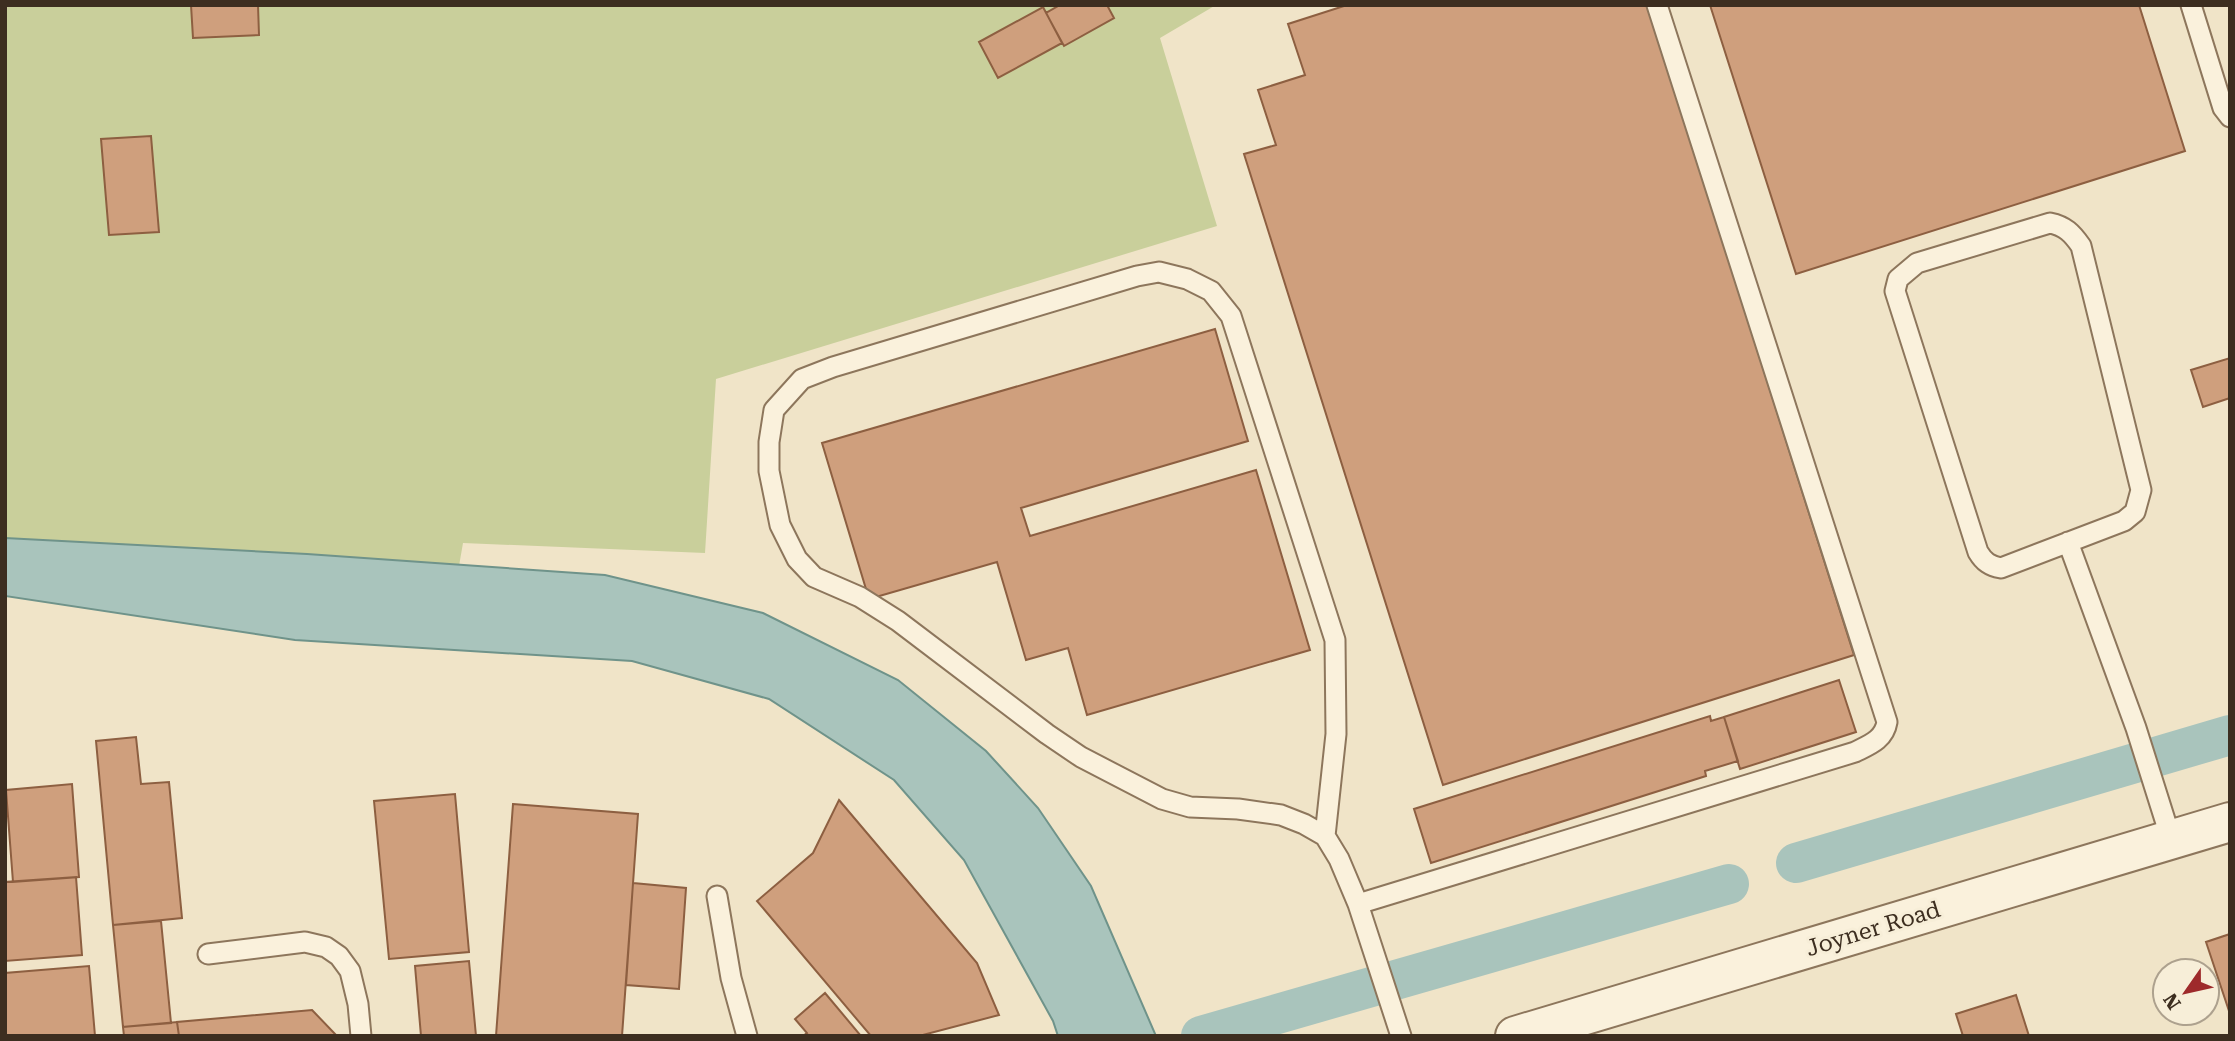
<svg xmlns="http://www.w3.org/2000/svg" width="2235" height="1041" font-family="'Roboto Serif',serif">
  <rect width="100%" height="100%" fill="#f0e4c8"/>
  <path fill="#c9cf9b" d="M5,5H1216L1160,38L1217,226L716,379L705,553L463,543L459,566L307,554L5,538Z"/>
  <path fill="#a9c4bc" stroke="#6f938a" stroke-width="2" d="M5,538L307,554L605,575L763,613L898,680L986,751L1038,808L1091,886L1156,1036H1058L1053,1021L964,860L894,780L769,699L632,661L295,640L5,596Z"/>
  <g fill="none" stroke-linecap="round" stroke-linejoin="round">
    <path stroke="#a9c4bc" stroke-width="40" d="M1796,863L2230,735
      M1201,1036L1729,884"/>
  </g>
  <path fill="#cf9f7d" stroke="#8d5f41" stroke-width="2" d="M191,5H258L259,35L193,38Z
    M1060,5H1107L1114,18L1064,46L1046,13Z
    M1347,5H1648L1854,655L1443,785L1244,154L1276,145L1258,90L1305,75L1288,24Z
    M1710,5H2139L2185,151L1796,274Z
    M1043,7L1062,43L998,78L979,42Z
    M151,136L159,232L109,235L101,139Z
    M1215,329L1248,441L1021,508L1030,536L1256,470L1310,650L1087,715L1068,648L1026,660L997,562L869,599L822,443Z
    M2230,358V398L2203,407L2191,370Z
    M1839,680L1856,732L1740,769L1724,717Z
    M1710,716L1711,721L1724,717L1738,761L1705,771L1706,776L1431,863L1414,809Z
    M136,737L141,784L169,782L182,918L113,925L96,741Z
    M72,784L79,877L13,882L6,790Z
    M455,794L469,952L389,959L374,801Z
    M839,800L977,963L999,1015L919,1036H871L757,901L813,853Z
    M513,804L638,814L622,1036H496Z
    M76,877L82,955L5,961V882Z
    M633,883L686,888L679,989L626,985Z
    M161,921L171,1023L123,1027L113,925Z
    M2230,934V1014L2206,942Z
    M469,961L476,1036H421L415,966Z
    M89,966L95,1036H5V973Z
    M825,993L861,1036H803L807,1033L795,1019Z
    M2016,995L2029,1036H1963L1956,1014Z
    M312,1010L337,1036H179L177,1022Z
    M177,1022L179,1036H124L123,1027Z"/>
  <g fill="none" stroke-linecap="round" stroke-linejoin="round">
    <defs>
      <path id="lane" d="M2191,5L2223,108L2230,117
        M2050,223C2065,226 2072,233 2081,246L2141,490L2135,512L2124,521L2001,568C1990,566 1984,562 1978,552L1895,291L1898,279L1917,263Z
        M2068,542L2136,728L2171,839
        M1325,836L1336,734L1335,640L1231,316L1211,291L1187,279L1159,272L1137,276L833,367L802,379L774,410L769,442V471L780,525L797,559L814,577L860,597L898,621L1047,734L1081,757L1162,799L1190,807L1238,809L1281,815L1304,824L1325,836L1339,859L1358,904L1401,1036
        M717,896L731,978L747,1036
        M1358,904L1855,752C1869,745 1884,740 1887,722L1657,5
        M208,954L305,942L326,947L339,956L350,971L358,1004L361,1036"/>
      <path id="street" d="M1515,1036L2230,822"/>
    </defs>
    <use href="#lane" stroke="#8d765c" stroke-width="23"/>
    <use href="#street" stroke="#8d765c" stroke-width="42"/>
    <use href="#lane" stroke="#faf1dc" stroke-width="19"/>
    <use href="#street" stroke="#faf1dc" stroke-width="38"/>
  </g>
  <g text-anchor="middle" dominant-baseline="central" stroke-width="6" stroke-linejoin="round" paint-order="stroke">
    <g font-size="23" fill="#3d2e20" stroke="#f7eed8">
      <text transform="translate(1873 929) rotate(-17)">Joyner Road</text>
    </g>
  </g>
  <rect width="2235" height="1041" fill="none" stroke="#3d2e20" stroke-width="14"/>
  <g transform="translate(2186 992) rotate(236)"><circle r="33" fill="#f7eed8" stroke="#ada18e" stroke-width="2"/>
  <path d="M0-5L12 26L0 18L-12 26Z" fill="#9e2a2b"/>
  <text y="-10" font-size="19" font-weight="bold" text-anchor="middle" fill="#3d2e20">N</text>
  </g>
</svg>
